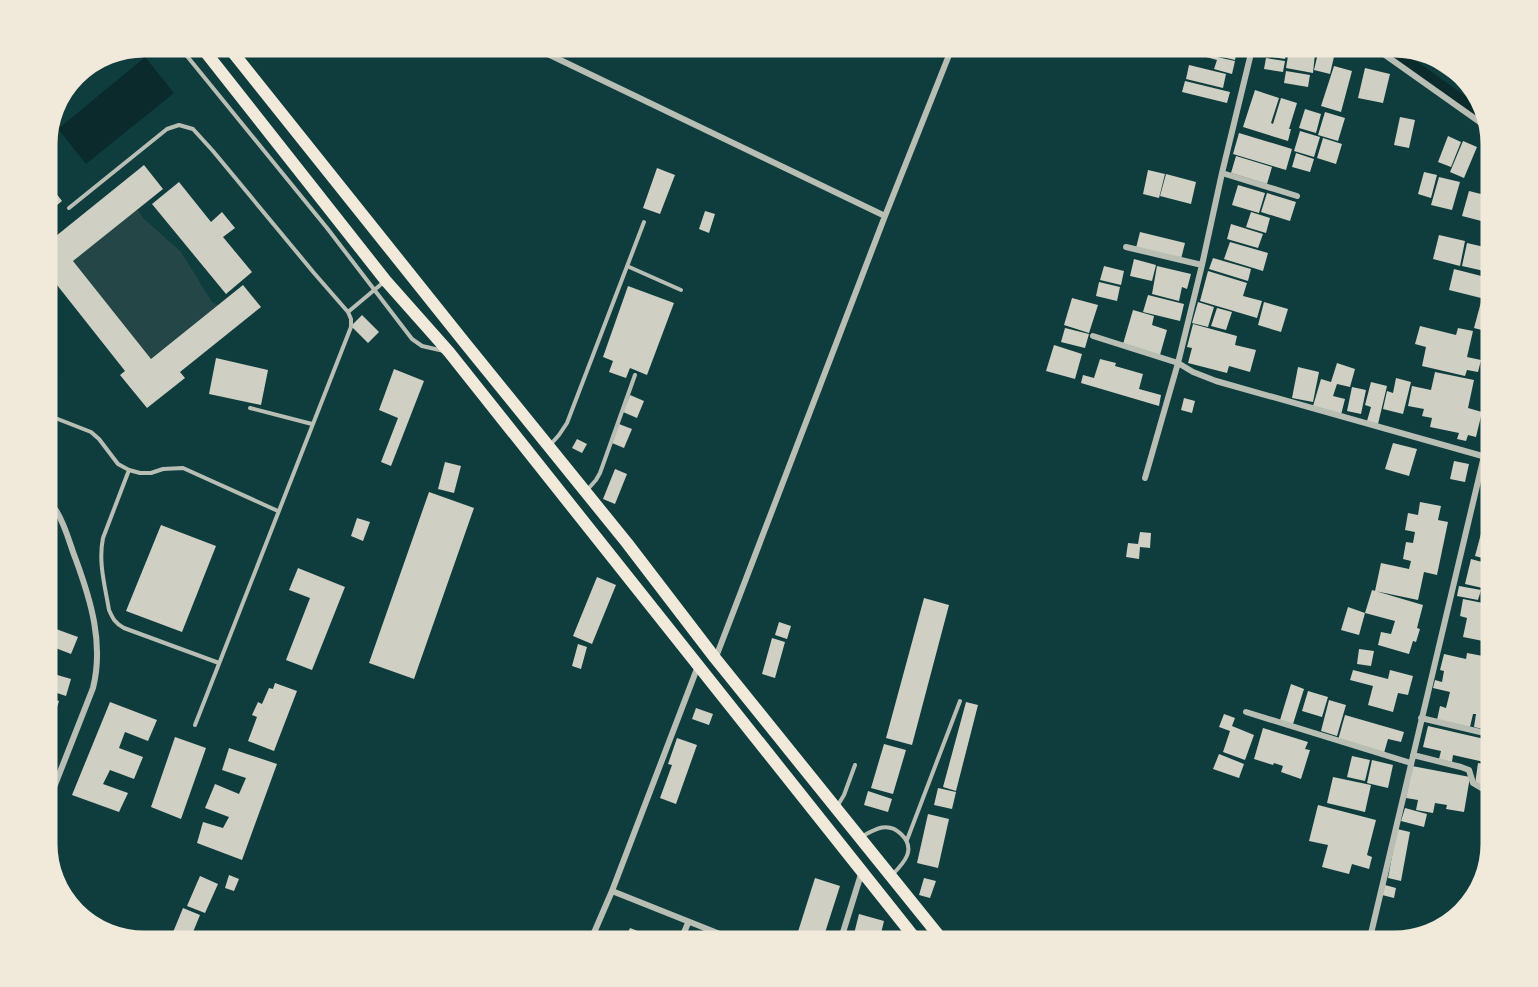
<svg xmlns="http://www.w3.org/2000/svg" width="1538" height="987" font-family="Barlow,sans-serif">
  <rect width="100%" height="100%" fill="#0f3d3e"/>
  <path fill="#244646" d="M137,209L143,218L181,252L212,302L218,305L151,359L73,261Z"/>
  <path fill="#0a2a2b" d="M145,57L174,93L86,164L58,129Z"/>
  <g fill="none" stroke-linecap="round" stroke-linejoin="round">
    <path stroke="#0a2a2b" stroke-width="16" d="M1380,45L1488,122"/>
  </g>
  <path fill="#cfcfc3" d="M1197,45H1219L1217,57L1235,61L1232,74L1214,69L1217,60L1195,54Z
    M1221,45H1238L1235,60L1218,56Z
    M1267,45H1287L1285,59L1265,56Z
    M1320,45L1336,48L1330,74L1314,70Z
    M1289,50L1315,54L1313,73L1286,68Z
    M1266,58L1285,61L1283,72L1264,69Z
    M1189,65L1226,74L1223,88L1186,79Z
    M1334,66L1352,71L1341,112L1321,106Z
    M1365,68L1390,74L1383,103L1358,98Z
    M1286,71L1310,75L1308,87L1284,83Z
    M1185,81L1230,92L1227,103L1182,92Z
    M1255,90L1279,98L1271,123L1273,124L1281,98L1297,103L1289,129H1291L1288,141L1243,127Z
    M1305,109L1321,114L1316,133L1299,128Z
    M1325,112L1345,118L1338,141L1318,135Z
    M1400,117L1415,120L1409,148L1394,145Z
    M1300,131L1320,137L1314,157L1294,151Z
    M1239,133L1292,149L1286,170L1233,154Z
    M1448,136L1461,142L1451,167L1438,162Z
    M1323,138L1342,144L1336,164L1317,158Z
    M1463,141L1477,147L1464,178L1450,172Z
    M1296,153L1314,159L1310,172L1292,167Z
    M1236,156L1272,167L1267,184L1231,173Z
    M144,165L163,189L73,261L151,359L243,285L261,307L180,372L185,378L147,408L120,375L125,371L57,285L47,293L45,291V223L56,236Z
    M657,168L675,175L660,214L643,208Z
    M1148,170L1165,174L1159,198L1143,194Z
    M1424,172L1437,175L1431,198L1418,194Z
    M1166,174L1196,182L1191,204L1160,196Z
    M1439,177L1460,182L1452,210L1431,205Z
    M179,182L211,222L222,212L235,228L223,237L252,272L226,294L152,204Z
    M49,184L62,201L45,215V187Z
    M1238,185L1265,193L1259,213L1232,205Z
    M1469,191L1489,196L1487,202L1493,204V224L1462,216Z
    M1267,193L1296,202L1290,221L1261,212Z
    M705,211L715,214L709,233L699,229Z
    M1251,212L1270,218L1266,233L1246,227Z
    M1231,224L1263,234L1258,248L1227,239Z
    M1140,232L1185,243L1181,259L1136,248Z
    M1439,235L1465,241L1460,266L1433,259Z
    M1230,242L1268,253L1263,271L1224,259Z
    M1467,243L1493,249V273L1462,266Z
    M1213,258L1251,269L1248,281L1209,269Z
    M1134,259L1156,265L1152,281L1130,276Z
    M1104,266L1124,271L1121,285L1100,280Z
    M1157,266L1191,274L1187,289L1182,287L1179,301L1152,294Z
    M1454,269L1493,279V301L1449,290Z
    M1208,271L1247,283L1243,296L1262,301L1257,318L1200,301Z
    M1099,282L1120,287L1117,301L1096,296Z
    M628,286L674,303L647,375L630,368L626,378L609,372L613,361L603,357Z
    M1148,295L1184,304L1180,321L1143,312Z
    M1072,298L1098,305L1089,333L1064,325Z
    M1198,302L1214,307L1208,327L1192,323Z
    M1264,302L1288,309L1281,332L1258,325Z
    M1481,302L1493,305V333L1474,328Z
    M1217,308L1232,312L1226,330L1211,326Z
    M1133,310L1154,316L1152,325L1167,330L1160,355L1123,344Z
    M362,315L379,332L368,343L351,326Z
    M1193,324L1237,336L1235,345L1256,350L1250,372L1229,366L1227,373L1188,363L1192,348L1187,347Z
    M1420,326L1456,335L1458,328L1473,331L1467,357L1481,360L1478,372L1467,370L1465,376L1422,366L1426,347L1415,344Z
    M1065,328L1089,334L1085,348L1061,342Z
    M45,340L53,343L48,359L45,358Z
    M1054,345L1082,354L1075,379L1046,371Z
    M216,358L268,370L261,405L209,394Z
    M1100,359L1116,363L1115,366L1143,374L1139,389L1161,395L1159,406L1081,383L1083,375L1094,378Z
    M1337,363L1355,369L1350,387L1337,384L1333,396L1345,399L1341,415L1313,406L1321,379L1331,382Z
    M1298,367L1319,372L1313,402L1292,398Z
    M394,369L424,381L391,466L381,462L398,418L379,410Z
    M1435,372L1474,380L1468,408L1482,412L1476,437L1468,435L1466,441L1457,439L1459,433L1430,427L1432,418L1422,416L1424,409L1408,406L1412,386L1431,390Z
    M1396,378L1411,382L1403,414L1383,409L1387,391L1393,393Z
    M1371,382L1387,386L1378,424L1367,421L1371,407L1365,405Z
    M1352,387L1366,390L1361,414L1347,411Z
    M630,395L644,401L637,418L623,412Z
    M1184,398L1195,401L1192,413L1181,410Z
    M619,424L632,429L624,448L612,443Z
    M577,439L587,444L582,453L572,448Z
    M1393,443L1417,449L1409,476L1385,469Z
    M1454,461L1469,464L1465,482L1450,479Z
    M445,462L461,466L454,493L438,489Z
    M615,469L627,474L615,504L603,499Z
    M429,492L474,508L414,679L369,663Z
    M1420,502L1441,506L1438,520L1448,522L1437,575L1424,572L1418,600L1375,591L1381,563L1409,569L1411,561L1403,559L1406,542L1413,543L1415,532L1405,530L1408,513L1418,515Z
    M357,518L370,522L363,541L351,536Z
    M161,525L216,546L182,632L126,611Z
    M1482,530L1493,532V561L1475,556Z
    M1140,532L1151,533L1150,548L1140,547L1139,559L1126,557L1128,543L1138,544Z
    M1471,559L1493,565V600L1485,598L1487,589L1465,584Z
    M298,568L345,587L312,670L286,660L310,598L289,590Z
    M597,577L616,585L592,644L573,636Z
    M1459,586L1481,590L1478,600L1457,596Z
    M1372,590L1423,605L1417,628L1420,629L1416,642L1413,641L1409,654L1378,645L1381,632L1391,634L1395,621L1365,613Z
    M924,598L949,605L912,745L886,738Z
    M1463,599L1493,605V623L1488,642L1463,637L1467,618L1460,616Z
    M1348,607L1365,613L1359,635L1341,630Z
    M779,622L791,626L787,639L775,635Z
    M45,625L78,637L71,654L45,644Z
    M772,638L785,642L775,678L762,674Z
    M578,644L587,647L581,669L572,666Z
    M45,648L54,651L48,667L45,666Z
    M1359,649L1374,651L1371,666L1357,664Z
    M1467,653L1488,657L1489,653L1493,654V682L1487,681L1483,699L1493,701V712H1491L1487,730L1474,727L1476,714H1473L1470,727L1437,720L1440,706L1446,708L1450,692L1433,688L1435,680L1442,682L1444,671L1440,670L1444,654L1466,659Z
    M1353,670L1388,679L1390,670L1413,676L1408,695L1398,693L1393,712L1368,705L1373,686L1350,680Z
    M47,672L71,679L66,696L45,689V678Z
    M275,683L297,691L274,751L248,741L257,717L252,715L258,702L262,704L269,688L273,689Z
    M1291,684L1304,689L1293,724L1280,720Z
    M1308,691L1328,697L1322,717L1302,711Z
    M45,697L59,701L52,722L45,719Z
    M1329,700L1346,705L1337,736L1321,731Z
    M110,702L157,720L148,741L125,732L119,748L143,757L134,779L110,770L103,784L128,793L119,812L72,795Z
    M966,702L978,705L956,791L943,787Z
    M696,708L713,714L709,725L692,719Z
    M1224,714L1235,718L1232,726L1254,735L1245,760L1223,752L1230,731L1219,727Z
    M1345,715L1404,732L1401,742L1388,739L1384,753L1338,740Z
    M45,721L55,725L48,745L45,744Z
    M1428,726L1493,741V764L1453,755L1452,762L1439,759L1441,751L1423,747Z
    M1263,728L1308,742L1305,749L1310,750L1301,779L1281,772L1283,766L1274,763L1273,765L1254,759Z
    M175,737L206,748L181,819L151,807Z
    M677,738L697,745L676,804L660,798L672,765L668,764Z
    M884,744L906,750L893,794L871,788Z
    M229,748L277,764L242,860L197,843L203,822L223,828L229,817L205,808L215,784L239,794L246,778L222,770Z
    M1219,754L1244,764L1239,778L1213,769Z
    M1352,756L1370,760L1365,781L1347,777Z
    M1372,760L1393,765L1388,788L1367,783Z
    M1478,763L1493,766V787L1475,784Z
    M1412,766L1470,777L1464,812L1446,809L1447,805L1435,803L1433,813L1416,810L1418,800L1406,798Z
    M1333,777L1371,785L1365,812L1327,803Z
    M938,788L956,792L952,809L934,805Z
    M868,791L892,799L888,812L864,805Z
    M1318,805L1376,820L1367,855L1372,857L1369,869L1352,864L1349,874L1322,867L1328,845L1309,841Z
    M1405,808L1427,814L1424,827L1401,821Z
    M1485,812H1493V827H1485Z
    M928,814L949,819L938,868L917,863Z
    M1397,829L1410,832L1401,881L1388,878Z
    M229,875L239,879L234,891L225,888Z
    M200,876L218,884L205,913L187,906Z
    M815,878L840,886L822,942H807L796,938Z
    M924,878L936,881L930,898L919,895Z
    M1385,885L1396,888L1394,898L1382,895Z
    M183,908L200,915L191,937L203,942H169Z
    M859,914L884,921L879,942H852Z
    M630,928L656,938L654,942H624Z"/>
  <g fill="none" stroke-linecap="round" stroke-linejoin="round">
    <path stroke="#b8beb3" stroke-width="4" d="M178,45L327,228L412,339L422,346L444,351
      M69,208L167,129L179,125L193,129L213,151L314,273L348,312L385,281
      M627,266L681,290
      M250,408L312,424
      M45,414L91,432L99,439L118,464L129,470L140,473H151L163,469L183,468L278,511
      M551,444L559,435L567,423L644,222
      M129,470L103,538C98,562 105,586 109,610C113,619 115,623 124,628L219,663
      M588,489L596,480L600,473L635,375
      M195,725L351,327V319L348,312
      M838,805L844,795L855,765
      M861,837C875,829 888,821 901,834C917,849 904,863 892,875
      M907,840L960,701"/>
    <path stroke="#b8beb3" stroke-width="6" d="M529,45L885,216
      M1371,45L1491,130
      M1417,52L1480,95
      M1222,173L1297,196
      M1126,247L1202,265
      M1093,336L1178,363L1193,372L1216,381L1493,459
      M1145,478L1178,363L1202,265L1222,173L1253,45
      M45,498C49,503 54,507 57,512C66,527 70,545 76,560C91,601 104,644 93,688L51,795
      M716,657L885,216L953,45
      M1246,712L1411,763
      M1421,718L1493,735
      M1413,755L1461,767L1469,770L1473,783L1488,792
      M612,891L740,942
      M590,942L612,891L698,666
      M680,942L688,923
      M840,942L862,871
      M1369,942L1493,418"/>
    <path stroke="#f1e9da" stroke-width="12" d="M200,45L386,281L449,352L918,942
      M227,45L465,343L627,543L715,658L944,942"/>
  </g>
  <path d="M0 0H1538V987H0ZM144 56H1394A88 88 0 0 1 1482 144V844A88 88 0 0 1 1394 932H144A88 88 0 0 1 56 844V144A88 88 0 0 1 144 56Z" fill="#f1e9da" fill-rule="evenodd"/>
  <path fill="none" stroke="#f1e9da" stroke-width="3" d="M144 56H1394A88 88 0 0 1 1482 144V844A88 88 0 0 1 1394 932H144A88 88 0 0 1 56 844V144A88 88 0 0 1 144 56Z"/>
</svg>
